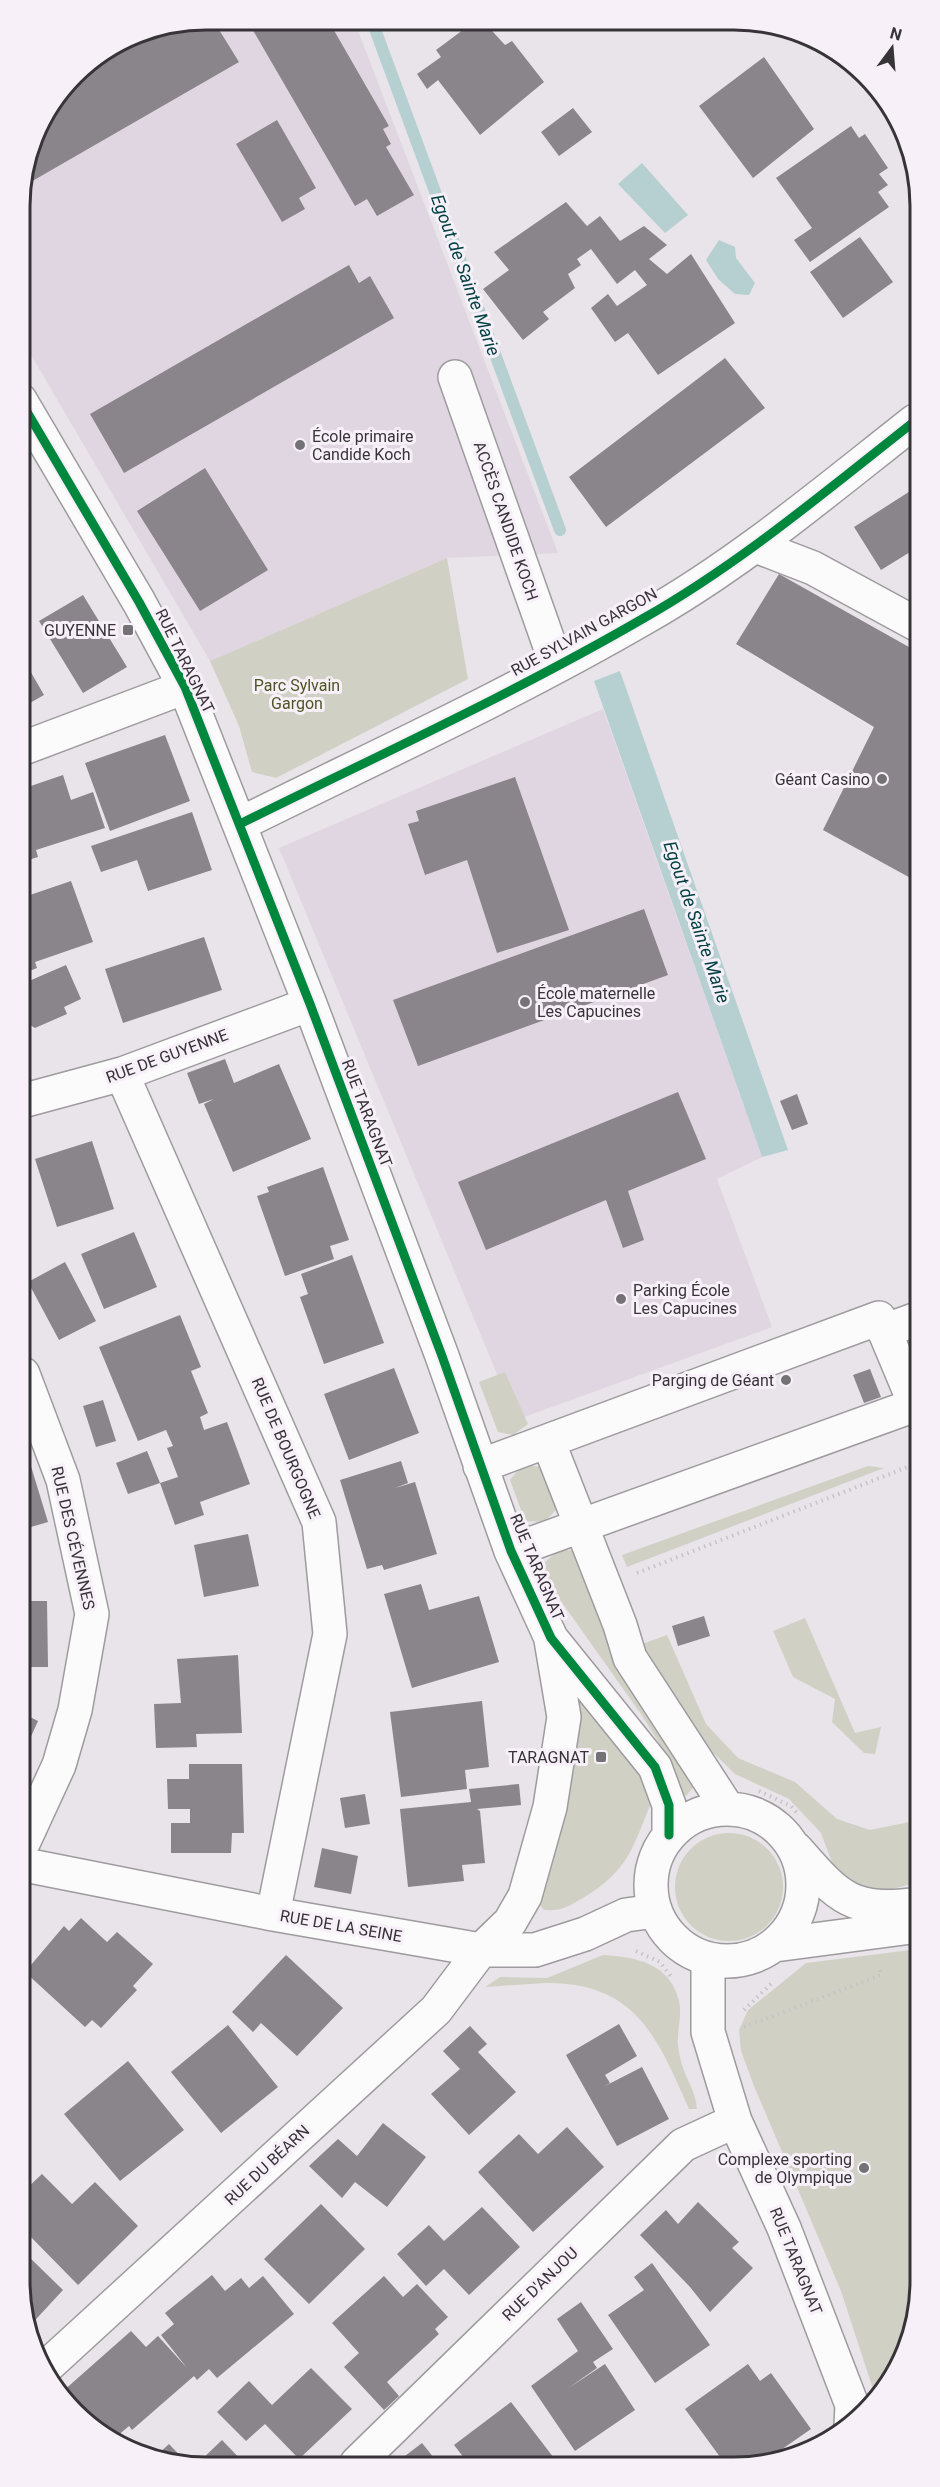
<svg xmlns="http://www.w3.org/2000/svg" width="940" height="2487" font-family="Roboto,sans-serif">
  <rect width="100%" height="100%" fill="#e9e4e9"/>
  <path fill="#e0d6e1" d="M206,20H354L558,553L447,558L210,661L20,336V193L39,123L83,66L135,34Z
    M603,709L762,1157L717,1179L772,1327L516,1420L279,848Z"/>
  <path fill="#d0d1c4" d="M447,558L468,679L276,778L252,772L239,726L210,661Z
    M505,1372L528,1424L513,1435L498,1432L479,1382Z
    M522,1465L543,1467L557,1509L544,1522L525,1521L510,1480Z
    M868,1466L884,1468L627,1567L622,1555Z
    M560,1549L577,1551L696,1784L686,1796L681,1791L674,1767L641,1714L553,1590L543,1564Z
    M805,1618L855,1733L881,1727L875,1754L864,1753L832,1722L835,1699L793,1677L773,1631Z
    M667,1635L706,1724L738,1758L795,1782L837,1819L870,1830L919,1820V1882L874,1894L836,1873L821,1833L789,1799L735,1774L690,1730L646,1657L642,1644Z
    M567,1671L578,1684L603,1730L632,1760L653,1798C633,1846 630,1870 583,1898C567,1907 563,1911 544,1910L533,1897Z
    M675 1887a54 54 0 1 1 108 0a54 54 0 1 1-108 0Z
    M919,1949L920,2293L906,2352L873,2405V2389L841,2291L754,2086L741,2051L739,2030L748,2010L806,1963Z
    M603,1955C636,1957 670,1963 679,2001C682,2013 678,2027 678,2038C677,2044 679,2051 680,2057C683,2075 696,2090 697,2109H689C657,2037 636,1982 545,1983C525,1984 505,1986 485,1987L500,1977L547,1978Z"/>
  <path fill="#b6d0d2" d="M642,163L688,215L665,233L618,184Z
    M719,240L735,247L736,258L755,283L749,295L735,294L718,279L706,260Z
    M620,671L788,1150L762,1157L594,681Z"/>
  <g fill="none" stroke-linecap="round" stroke-linejoin="round">
    <path stroke="#b6d0d2" stroke-width="12" d="M372,21L560,530"/>
  </g>
  <path fill="#8a858a" d="M206,20H213L239,62L22,187L39,123L79,70L149,31Z
    M247,20H328L389,126L383,129L391,144L386,147L414,195L377,216L367,199L355,206Z
    M475,21H483L505,45L512,41L544,82L480,135L438,80L427,89L417,74L441,57L436,50Z
    M764,57L814,129L753,178L699,106Z
    M573,108L592,132L559,156L541,132Z
    M277,120L316,188L299,198L305,209L282,222L236,144Z
    M851,126L859,138L865,134L888,168L879,174L888,185L878,192L889,207L810,262L794,240L812,228L776,178Z
    M566,202L587,226L600,216L620,241L644,226L667,245L649,259L667,274L691,254L735,323L658,375L628,333L615,342L591,308L608,294L617,306L647,285L635,270L617,284L591,249L577,259L581,265L568,274L575,288L543,312L549,319L523,340L483,289L509,270L494,252Z
    M860,237L893,282L843,318L810,272Z
    M349,265L359,283L370,276L394,318L124,473L90,414Z
    M725,358L765,408L606,527L569,477Z
    M205,468L268,570L200,611L137,511Z
    M915,488V549L881,570L854,527Z
    M779,574L916,651V881L823,830L874,727L736,644Z
    M83,595L127,667L83,693L39,621Z
    M21,655L44,695L21,708Z
    M165,735L190,801L110,831L85,763Z
    M63,775L71,800L93,792L105,828L36,850L38,857L22,862V789Z
    M515,777L569,930L497,953L467,860L425,875L408,824L419,821L416,811Z
    M192,812L212,870L148,891L137,860L101,872L91,846Z
    M22,873L30,895L71,881L93,942L35,962L37,968L22,974Z
    M644,909L668,975L418,1066L393,1000Z
    M204,937L222,990L123,1023L105,969Z
    M66,965L81,999L64,1007L67,1014L35,1028L30,1025L22,1028V984Z
    M225,1059L234,1083L279,1064L311,1139L233,1172L204,1104L214,1099L199,1104L187,1073Z
    M678,1092L706,1159L628,1191L644,1240L623,1248L606,1200L486,1250L458,1182Z
    M797,1094L808,1124L792,1130L780,1101Z
    M92,1141L114,1209L57,1227L35,1159Z
    M323,1167L349,1240L330,1246L334,1259L285,1276L257,1196L269,1192L267,1187Z
    M134,1232L157,1287L104,1309L81,1254Z
    M352,1255L384,1343L324,1364L300,1297L308,1294L301,1274Z
    M65,1262L96,1321L59,1340L28,1282Z
    M180,1315L201,1367L191,1371L208,1413L200,1417L204,1430L227,1422L250,1484L200,1502L204,1515L175,1525L160,1483L178,1477L167,1448L173,1446L166,1430L138,1441L99,1347Z
    M394,1368L419,1433L349,1460L324,1394Z
    M870,1369L881,1397L864,1403L853,1375Z
    M103,1400L116,1441L96,1447L83,1406Z
    M147,1451L160,1483L128,1494L116,1463Z
    M401,1461L408,1483L395,1488L415,1482L437,1554L384,1570L382,1565L367,1569L340,1480Z
    M30,1463L48,1522L24,1529L23,1465Z
    M248,1534L259,1586L204,1597L194,1545Z
    M421,1584L429,1610L479,1596L499,1662L412,1688L384,1594Z
    M24,1601H47L48,1667H24Z
    M704,1616L710,1636L678,1646L672,1626Z
    M238,1655L242,1733L196,1734L197,1747L156,1748L154,1704L181,1703L177,1659Z
    M482,1701L489,1767L465,1770L467,1789L401,1797L390,1712Z
    M24,1714L38,1721L24,1752Z
    M189,1764H242L244,1833H232L231,1853H171V1823H190V1809H168L167,1779H189Z
    M519,1784L521,1805L477,1809L480,1811L485,1863L462,1865L464,1881L408,1887L400,1809L471,1802L469,1789Z
    M365,1794L370,1824L345,1828L340,1798Z
    M322,1848L358,1856L351,1894L314,1887Z
    M81,1918L107,1942L117,1932L153,1964L133,1986L137,1990L101,2028L92,2020L85,2027L25,1972L64,1926L69,1931Z
    M286,1955L343,2008L297,2056L261,2023L253,2032L232,2012Z
    M619,2024L637,2056L605,2075L610,2083L603,2087L642,2067L669,2119L617,2146L566,2055Z
    M228,2025L278,2087L221,2133L171,2072Z
    M470,2026L487,2044L478,2052L516,2092L469,2135L431,2094L460,2069L443,2051Z
    M128,2061L184,2130L120,2181L64,2114Z
    M383,2123L426,2157L387,2207L355,2182L342,2198L309,2166L338,2139L357,2156Z
    M567,2127L604,2167L533,2232L478,2172L519,2134L538,2154Z
    M42,2174L72,2204L95,2182L138,2226L78,2285L26,2232L25,2190Z
    M698,2202L739,2242L732,2248L753,2268L710,2312L690,2287L640,2235L666,2210L678,2224Z
    M321,2204L365,2249L309,2304L264,2259Z
    M482,2207L520,2247L469,2295L444,2269L426,2286L397,2254L429,2225L444,2241Z
    M26,2254L63,2290L26,2330Z
    M652,2263L710,2345L655,2383L608,2315L644,2290L634,2277Z
    M212,2275L225,2291L241,2278L249,2288L263,2276L294,2314L217,2378L209,2369L197,2380L194,2376L132,2430L129,2426L116,2437L91,2425L62,2392L131,2331L146,2347L158,2336L187,2368L161,2335L174,2324L165,2313Z
    M384,2276L403,2297L417,2284L448,2317L435,2329L439,2334L387,2382L399,2396L384,2410L344,2367L359,2353L332,2323Z
    M581,2302L613,2349L593,2362L597,2368L567,2389L605,2364L635,2410L575,2451L531,2386L578,2351L557,2319Z
    M748,2364L760,2381L771,2373L811,2429L765,2461L761,2460L723,2461L685,2409Z
    M311,2368L352,2409L299,2459L265,2424L246,2441L217,2412L249,2381L272,2405Z
    M511,2402L557,2462L468,2463L454,2445Z
    M222,2440L245,2464H197Z
    M422,2443L438,2463H404L401,2459Z
    M169,2444L188,2464H170L155,2457Z"/>
  <g fill="none" stroke-linecap="round" stroke-linejoin="round">
    <defs>
      <path id="minor" d="M455,377L557,666
        M20,400L139,602L185,687L310,1004L442,1356L511,1551L551,1638L655,1767L669,1805V1835
        M756,546L813,568L916,624
        M21,749L185,687
        M240,824C375,757 513,694 644,618C741,563 827,490 915,421
        M122,1074L319,1522L330,1634L273,1914
        M22,1101L122,1074L310,1004
        M884,1331L917,1319
        M23,1374L63,1480L92,1614L75,1710L59,1765L24,1841
        M548,1441L620,1625L630,1658L728,1809
        M480,1466L879,1318L918,1411
        M511,1551L915,1405
        M651 1885a76 76 0 1 1 152 0a76 76 0 1 1-152 0Z
        M796,1849C839,1898 851,1913 919,1904
        M25,1865L273,1914L481,1950H535L585,1934L626,1915L655,1911
        M775,1945L919,1926
        M708,1959V2032L735,2121L784,2228L852,2405L851,2425
        M43,2370L436,2010L481,1950L510,1922L525,1896L550,1807L564,1717L551,1640
        M357,2463L683,2145L735,2121"/>
    </defs>
    <use href="#minor" stroke="#9e9b9e" stroke-width="36"/>
    <path stroke="#c6c3c6" stroke-width="4" stroke-dasharray="1.5 4.5" stroke-linecap="butt" d="M637,1573L918,1463
      M759,1791L791,1806L798,1814
      M636,1951L660,1962L672,1978
      M744,2010L773,1982
      M744,2027L881,1975L879,1967"/>
    <use href="#minor" stroke="#fcfbfc" stroke-width="33"/>
    <defs>
      <path id="cycleway" d="M20,400L139,602L185,687L310,1004L442,1356L511,1551L551,1638L655,1767L669,1805V1835
        M240,824C375,757 513,694 644,618C741,563 827,490 915,421"/>
    </defs>
    <use href="#cycleway" stroke="#f7f0f9" stroke-width="13"/>
    <use href="#cycleway" stroke="#00873e" stroke-width="9"/>
  </g>
  <g fill="#757276" stroke="#f7f0f9" stroke-width="2">
    <circle cx="300" cy="445" r="6"/>
    <rect x="122" y="624" width="12" height="12" rx="3"/>
    <circle cx="882" cy="779" r="6"/>
    <circle cx="525" cy="1002" r="6"/>
    <circle cx="621" cy="1299" r="6"/>
    <circle cx="786" cy="1380" r="6"/>
    <rect x="595" y="1751" width="12" height="12" rx="3"/>
    <circle cx="864" cy="2168" r="6"/>
  </g>
  <g text-anchor="middle" dominant-baseline="central" stroke-width="6" stroke-linejoin="round" paint-order="stroke">
    <g font-size="16" fill="#373438" stroke="#f7f0f9" text-anchor="end">
      <text x="312" y="436" text-anchor="start">École primaire<tspan x="312" dy="18">Candide Koch</tspan></text>
      <text x="116" y="630">GUYENNE</text>
      <text x="870" y="779">Géant Casino</text>
      <text x="537" y="993" text-anchor="start">École maternelle<tspan x="537" dy="18">Les Capucines</tspan></text>
      <text x="633" y="1290" text-anchor="start">Parking École<tspan x="633" dy="18">Les Capucines</tspan></text>
      <text x="774" y="1380">Parging de Géant</text>
      <text x="589" y="1757">TARAGNAT</text>
      <text x="852" y="2159">Complexe sporting<tspan x="852" dy="18">de Olympique</tspan></text>
    </g>
    <g font-size="16" fill="#373438" stroke="#f7f0f9">
      <text transform="translate(506 521) rotate(71)">ACCÈS CANDIDE KOCH</text>
      <text transform="translate(584 632) rotate(-29)">RUE SYLVAIN GARGON</text>
      <text transform="translate(185 661) rotate(64)">RUE TARAGNAT</text>
      <text transform="translate(167 1056) rotate(-20)">RUE DE GUYENNE</text>
      <text transform="translate(367 1113) rotate(69)">RUE TARAGNAT</text>
      <text transform="translate(286 1448) rotate(67)">RUE DE BOURGOGNE</text>
      <text transform="translate(73 1538) rotate(77)">RUE DES CÉVENNES</text>
      <text transform="translate(537 1567) rotate(67)">RUE TARAGNAT</text>
      <text transform="translate(341 1926) rotate(10)">RUE DE LA SEINE</text>
      <text transform="translate(267 2165) rotate(-43)">RUE DU BÉARN</text>
      <text transform="translate(796 2261) rotate(68)">RUE TARAGNAT</text>
      <text transform="translate(540 2284) rotate(-44)">RUE D'ANJOU</text>
    </g>
    <g font-size="16" fill="#4e5524" stroke="#f7f0f9">
      <text x="297" y="685">Parc Sylvain<tspan x="297" dy="18">Gargon</tspan></text>
    </g>
    <g font-size="18" font-style="italic" fill="#024143" stroke="#f7f0f9">
      <text transform="translate(466 275) rotate(70)">Egout de Sainte Marie</text>
      <text transform="translate(697 922) rotate(71)">Egout de Sainte Marie</text>
    </g>
  </g>
  <path d="M0 0H940V2487H0ZM206 30H734A176 176 0 0 1 910 206V2281A176 176 0 0 1 734 2457H206A176 176 0 0 1 30 2281V206A176 176 0 0 1 206 30Z" fill="#f7f0f9" fill-rule="evenodd"/>
  <path fill="none" stroke="#373438" stroke-width="3" d="M206 30H734A176 176 0 0 1 910 206V2281A176 176 0 0 1 734 2457H206A176 176 0 0 1 30 2281V206A176 176 0 0 1 206 30Z"/>
  <g transform="translate(892 48) rotate(16)" stroke="#f7f0f9" stroke-width="4.5" paint-order="stroke">
  <path d="M0-4.5L10 22L0 15L-10 22Z" fill="#373438"/>
  <text y="-9" font-size="16" font-weight="bold" text-anchor="middle" fill="#373438">N</text>
  </g>
</svg>
